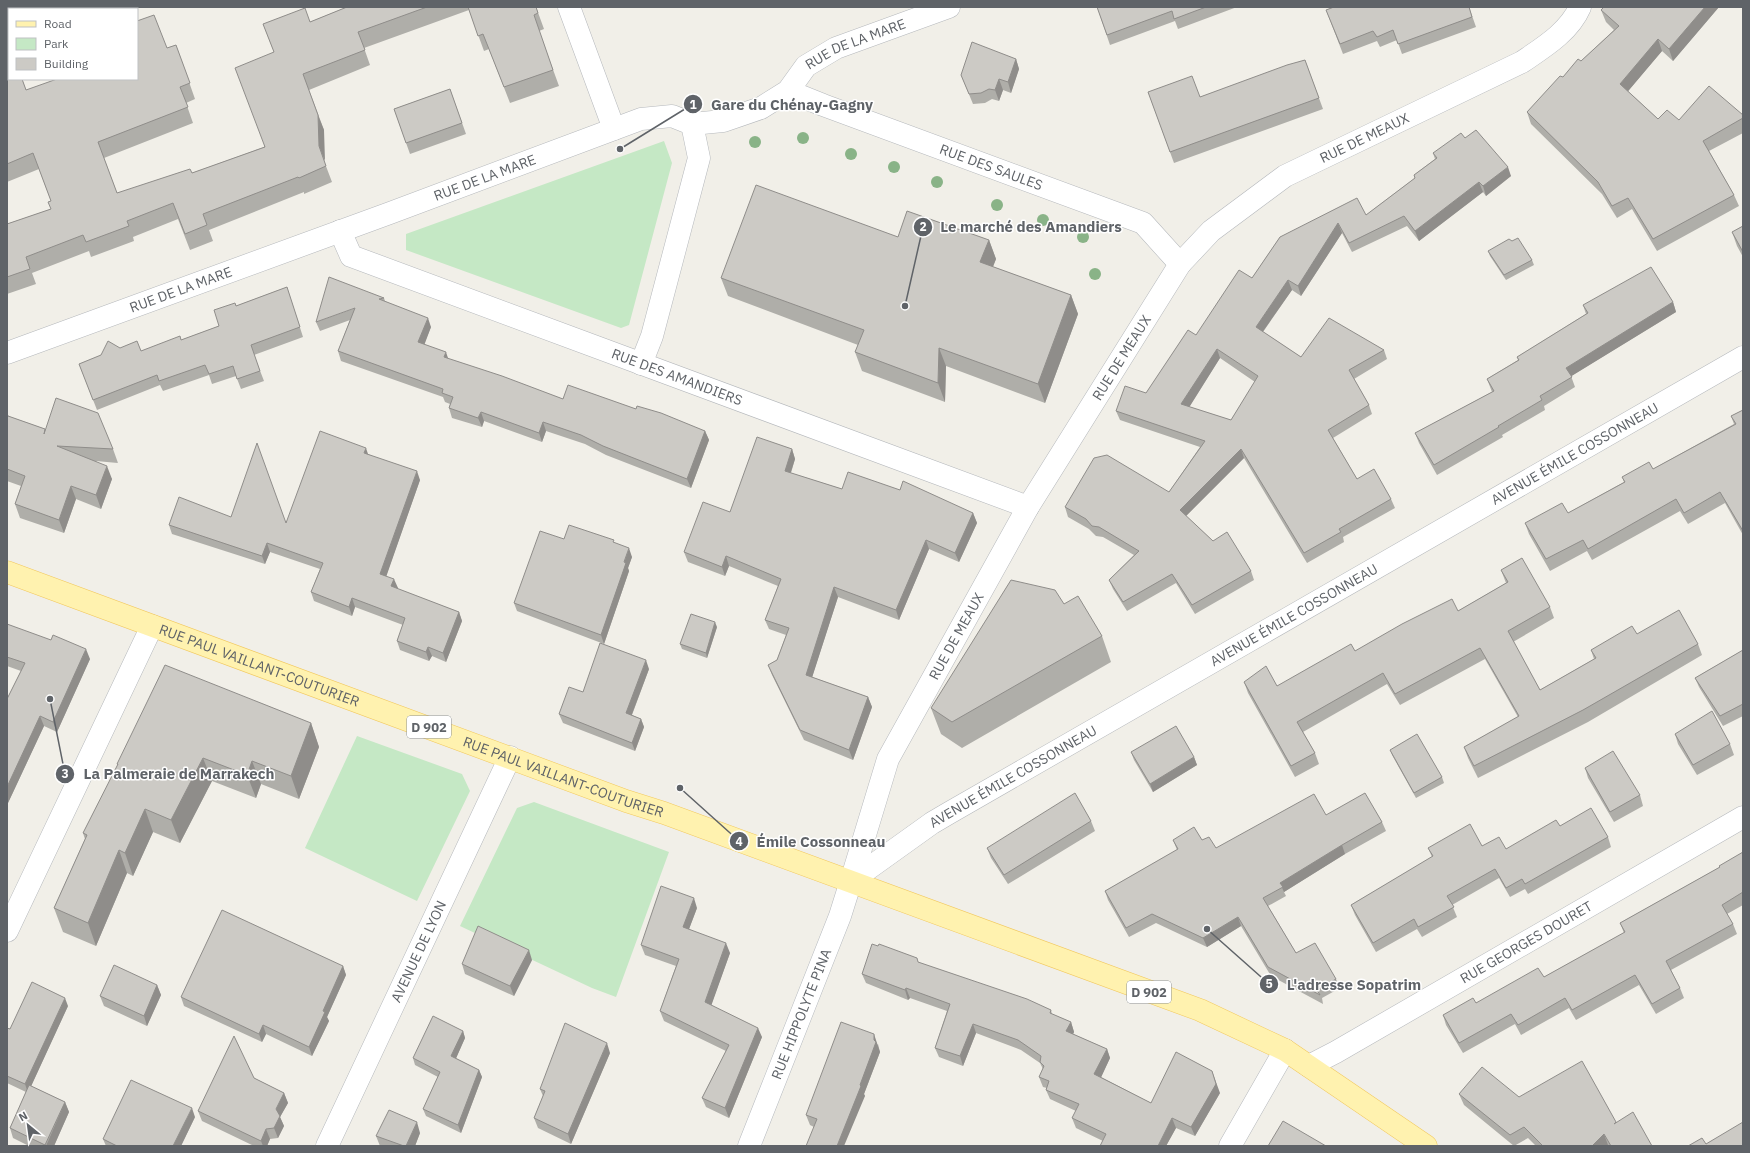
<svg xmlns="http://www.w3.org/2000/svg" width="1750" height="1153" font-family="'IBM Plex Sans',sans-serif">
  <rect width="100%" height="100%" fill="#f1efe8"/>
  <path fill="#c5e8c5" d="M664,141L672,163L629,325L621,328L406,250V234Z
    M357,736L462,774L470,791L417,901L305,848Z
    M534,802L669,852L616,997L592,988L460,926L517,808Z"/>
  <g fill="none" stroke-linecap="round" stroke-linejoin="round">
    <defs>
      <g id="minor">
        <path d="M569,7L614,129"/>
        <path id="s1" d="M788,91L823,105L1143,223L1180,264"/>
        <path id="s2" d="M340,231L351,256L1028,507"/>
        <path id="s3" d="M7,353L390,213L641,119L672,116L692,124L723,121L761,108L788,91L806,66L836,48L949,7"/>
        <path d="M641,364L652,336L699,158L692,124"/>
        <path id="s4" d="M851,881L888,759L1028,507L1180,264L1211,231L1285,176L1522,62C1544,47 1569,32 1580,7"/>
        <path id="s5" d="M851,881L932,823L949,813L1743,357"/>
        <path d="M7,931L152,626"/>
        <path id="s6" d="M1309,1066L1336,1052L1743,817"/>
        <path id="s7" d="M327,1146L510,757"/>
        <path d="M1230,1146L1285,1050"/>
      </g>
      <g id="secondary">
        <path id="s8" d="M749,1146L840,916L851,881"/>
      </g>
      <g id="primary">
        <path id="s9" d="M7,572L626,801L664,813L1200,1010L1285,1050L1426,1146"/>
      </g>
    </defs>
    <use href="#minor" stroke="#b5b8bc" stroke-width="23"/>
    <use href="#secondary" stroke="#b6babf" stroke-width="23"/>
    <use href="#primary" stroke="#f2c960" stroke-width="23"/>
    <use href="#minor" stroke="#fff" stroke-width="22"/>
    <use href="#secondary" stroke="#fff" stroke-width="22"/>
    <use href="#primary" stroke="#fff2af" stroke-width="22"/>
  </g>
  <g fill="#89b387">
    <circle cx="803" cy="138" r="6"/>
    <circle cx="755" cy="142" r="6"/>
    <circle cx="851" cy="154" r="6"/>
    <circle cx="894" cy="167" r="6"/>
    <circle cx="937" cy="182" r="6"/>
    <circle cx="997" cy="205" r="6"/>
    <circle cx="1043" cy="220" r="6"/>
    <circle cx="1083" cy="237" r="6"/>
    <circle cx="1095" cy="274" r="6"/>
  </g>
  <path fill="#afaea9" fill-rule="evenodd" d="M347,7H536L544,29L539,31L559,86L510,103L489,49L484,51L469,10L364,48L370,65L309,90L324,130V161L332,182L304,194V192L209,230L213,241L190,250L178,219L133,237L134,241L91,257L89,251L32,273L36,284L7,294V224L51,209V201L39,169L7,182V37L26,90L167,48L176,45L195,99L186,103L193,123L104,158L117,193L192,173L264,147L274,52L263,24L310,22Z
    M1097,7H1237L1178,29L1175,21L1110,45Z
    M1469,7L1476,27L1402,54L1397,40L1380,47L1377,41L1343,54L1326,10Z
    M1604,7H1719L1673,61L1662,51L1628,91L1658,119L1679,120L1743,115V133L1709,151L1734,195L1739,206L1657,251L1632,209L1617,218L1602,194L1531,124L1527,112L1563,77L1581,61L1614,30L1606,22L1601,10Z
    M1016,59L1019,69L1011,93L1003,90L999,101L992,99L985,103L973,104L961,75Z
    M1305,60L1323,109L1174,163L1148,92L1200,97Z
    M450,89L466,134L410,154L394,109Z
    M1465,138L1511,176L1486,196L1483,192L1419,241L1407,226L1352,252L1342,233L1301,296L1292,290L1263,332L1301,357L1384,350L1387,359L1354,379L1369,405L1372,414L1333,438L1357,479L1391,499L1395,508L1343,537L1344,542L1307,563L1244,458L1186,516L1213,541L1251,571L1254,580L1195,614L1176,583L1127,611L1113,589L1109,580L1134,555L1103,537L1096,536L1089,529L1068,517L1065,507L1169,492L1200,447L1120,420L1116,411L1146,393L1196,335L1252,278L1280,237L1366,215L1415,178L1414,175L1435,159L1433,153ZM1220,358L1255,382L1231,420L1189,407Z
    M1743,226V257L1737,246L1732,232Z
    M898,237L989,240L996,259L993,267L1071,295L1078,314L1045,403L946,366L945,402L862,371L855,352L858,345L728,296L721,278Z
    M1488,251L1532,260L1534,265L1506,280L1490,256Z
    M287,287L303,337L254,355L264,381L241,389L236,376L212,384L209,375L163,391L160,385L97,410L79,364L120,348L141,351L181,340L219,326L236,306Z
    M384,298L385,301L431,327L424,344L448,359L563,399L636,409L705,431L709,440L691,488L606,455L585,444L546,431L542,442L484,421L482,427L452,418L449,408L450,404L445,402L443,397L341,361L338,351L350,320L320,331L316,322Z
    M1673,302L1676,312L1571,376L1575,387L1544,406L1545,410L1502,435L1503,437L1437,475L1419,443L1415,433L1492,392L1487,379L1518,360L1517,357L1586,314L1583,305Z
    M1743,410V535L1725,503L1688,524L1680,511L1592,560L1587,551L1550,571L1529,534L1525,523L1568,513L1624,482L1622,477L1653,469L1734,424L1731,416Z
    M7,414L8,416L45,429L113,449L118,463L96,461L112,479L101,509L76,499L64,533L20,518L15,504L21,486L7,481Z
    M792,449L795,459L791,473L842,489L900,490L973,513L977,523L959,562L929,549L899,620L838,597L812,677L868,697L872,707L853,760L804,740L772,675L768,665L777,660L786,635L769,629L765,620L778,586L729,566L725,576L688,562L684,552L730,512Z
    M368,454L420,480L386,576L398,588L397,589L459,612L462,621L446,662L432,656L429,661L400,650L397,641L403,625L355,607L352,616L314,601L311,592L320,569L270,552L265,564L172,534L169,525L231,517L286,523Z
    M564,539L615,543L632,557L628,568L629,571L604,644L517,611L514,603Z
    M1501,570L1550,607L1554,618L1513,642L1540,690L1594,659L1591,650L1637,634L1698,644L1702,655L1588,722L1478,778L1468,758L1464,747L1518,717L1485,659L1400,705L1387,684L1303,732L1315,753L1319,764L1295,777L1248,693L1244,682L1277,686L1355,651L1458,611L1506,583Z
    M7,624L90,659L57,732L44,726L8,803H7V699L21,671L7,666Z
    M717,627L707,658L682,649L680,644Z
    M1102,636L1111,662L962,748L941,734L931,708Z
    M1743,650V716L1723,726L1699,687L1695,678Z
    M649,669L632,715L641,719L644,727L635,751L563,723L559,714L583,692Z
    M311,723L319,747L299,799L261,784L256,798L212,781L180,843L153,832L133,876L127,873L96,946L63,932L54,908L85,839L83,833L118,766L117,764Z
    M1675,734L1730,744L1734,755L1697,775L1678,744Z
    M1390,750L1442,777L1444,783L1416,798L1392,755Z
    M1131,752L1194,757L1197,765L1153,792L1134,760Z
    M1585,768L1640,795L1643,806L1614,822L1588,778Z
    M1326,815L1382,822L1386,831L1345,854L1284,892L1286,896L1268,906L1296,953L1336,979L1340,988L1322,998L1323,1004L1271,976L1241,926L1207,947L1156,923L1129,937L1108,900L1105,891L1177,850L1173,840H1202L1216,848Z
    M1091,821L1095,831L1008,884L991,858L987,848Z
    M1560,826L1608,837L1611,847L1528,894L1525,889L1510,897L1499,878L1452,905L1457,917L1422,937L1417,929L1376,952L1355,915L1351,905L1432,857L1428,848L1482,846L1506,849Z
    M1743,852V905L1727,914L1733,924L1737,934L1671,970L1680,988L1684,998L1656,1014L1639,985L1576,1020L1569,1008L1521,1035L1515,1024L1463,1053L1446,1025L1443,1015L1544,977L1624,933L1620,923L1720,867Z
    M697,908L689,929L730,953L711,1005L762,1037L729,1118L706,1107L702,1098L726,1051L664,1021L660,1011L676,966L645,955L641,945Z
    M878,946L918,962L1051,1010L1052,1014L1071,1022L1074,1032L1073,1034L1107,1049L1110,1058L1101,1077L1151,1103L1220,1093L1195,1136L1176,1128L1166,1146H1100L1103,1141L1076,1128L1072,1118L1076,1111L1050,1099L1046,1090L1047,1088L1043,1087L1039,1077L1043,1069L1040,1063L1021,1050L976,1033L963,1066L939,1057L935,1048L947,1011L910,998L908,1000L866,983L862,974Z
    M532,960L514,996L465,974L462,964Z
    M343,966L346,975L327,1017L329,1021L312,1056L266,1034L262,1042L184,1006L181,997Z
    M157,985L161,995L147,1026L104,1006L100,996Z
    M68,1006L31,1086L65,1102L69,1112L54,1146H29L13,1138L10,1128L26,1092L7,1083V1028L10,1029Z
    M463,1031L465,1038L456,1058L479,1070L482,1077L461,1133L426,1116L423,1109L438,1077L415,1065L413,1058Z
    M878,1044L880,1052L864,1094L865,1096L814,1127L810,1125L806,1115Z
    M610,1053L571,1144L538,1128L534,1118L543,1096L540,1089Z
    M254,1078L284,1093L288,1103L280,1117L284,1126L278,1138L270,1139L267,1146H254L202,1121L198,1111Z
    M1459,1094L1519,1097L1616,1122L1652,1146H1608V1145L1607,1146H1536L1528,1138L1514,1146L1464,1105Z
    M195,1117L181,1146H106L103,1139Z
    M420,1133L415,1146H380L376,1136Z"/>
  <path fill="#8f8d8a" d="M1705,7H1719L1673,61L1669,49Z
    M1658,39L1662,51L1624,96L1620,84Z
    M1016,59L1019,69L1011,93L1008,82Z
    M999,79L1003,90L999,101L995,90Z
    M318,115L324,130L325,161L319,146Z
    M1508,167L1511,176L1486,196L1483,186Z
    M1479,182L1483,192L1419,241L1415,231Z
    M1338,223L1342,233L1301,296L1298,286Z
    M989,240L996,259L987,281L980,262Z
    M1288,280L1292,290L1259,337L1256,327Z
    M1071,295L1078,314L1045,403L1038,384Z
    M1673,302L1676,312L1570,377L1566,368Z
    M428,318L431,327L422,351L418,342Z
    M939,348L946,366L945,402L938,383Z
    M1217,349L1220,358L1185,414L1181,404Z
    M446,352L449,361L444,357Z
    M481,412L484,421L482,427L478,418Z
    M543,422L546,431L542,442L539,433Z
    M705,431L709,440L691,488L687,479Z
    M366,448L369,457L364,453Z
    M792,449L795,459L788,481L785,471Z
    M1241,449L1244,458L1183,519L1180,510Z
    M107,466L112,479L101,509L96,495Z
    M417,471L420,480L384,583L380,574Z
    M71,486L76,499L64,533L59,520Z
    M973,513L977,523L959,562L955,553Z
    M926,540L929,549L899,620L896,610Z
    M267,543L270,552L265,564L262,556Z
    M629,548L632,557L628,568L629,571L604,644L601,635Z
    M726,556L729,566L725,576L722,567Z
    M394,579L398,588L395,595L391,586Z
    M834,587L838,597L810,684L806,675Z
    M352,598L355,607L352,616L349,607Z
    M459,612L462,621L446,662L443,653Z
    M715,622L717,627L707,658L706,653Z
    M428,647L432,656L429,661L426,652Z
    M86,649L90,659L57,732L53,722Z
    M646,660L649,669L629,722L626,713Z
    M868,697L872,707L853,760L849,750Z
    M40,716L44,726L8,803L7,801V787Z
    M641,719L644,727L635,751L632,743Z
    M311,723L319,747L299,799L291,776Z
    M1194,757L1197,765L1153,792L1150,784Z
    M203,758L212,781L180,843L171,820Z
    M252,761L261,784L256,798L247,775Z
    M145,809L153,832L133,876L125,853Z
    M1342,845L1345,854L1284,892L1280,883Z
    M119,850L127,873L96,946L88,923Z
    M694,898L697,908L686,937L683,927Z
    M1238,917L1241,926L1207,947L1203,938Z
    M726,943L730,953L709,1012L705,1002Z
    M529,950L532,960L514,996L510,986Z
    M343,966L346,975L327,1017L329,1021L312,1056L309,1047L323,1011Z
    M157,985L161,995L147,1026L144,1016Z
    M906,988L910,998L908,1000L905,990Z
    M65,998L68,1006L28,1093L25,1084Z
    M1071,1022L1074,1032L1070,1040L1066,1031Z
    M973,1024L976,1033L963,1066L960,1056Z
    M263,1025L266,1034L262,1042L259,1034Z
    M758,1028L762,1037L729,1118L725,1108Z
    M463,1031L465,1038L454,1063L451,1056Z
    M874,1034L880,1052L864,1094L865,1096L844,1146H837L860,1085L874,1040Z
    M607,1043L610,1053L571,1144L568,1134Z
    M1107,1049L1110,1058L1098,1084L1094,1074Z
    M479,1070L482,1077L461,1133L458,1125Z
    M1212,1071L1220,1093L1195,1136L1191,1127Z
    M284,1093L288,1103L280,1117L284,1126L278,1138L274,1128L276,1109Z
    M65,1102L69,1112L54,1146H46Z
    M192,1108L195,1117L181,1146H173Z
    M1172,1118L1176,1128L1166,1146H1158Z
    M417,1122L420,1133L415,1146H406Z
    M266,1129L270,1139L267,1146H263L261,1141Z
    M1604,1134L1608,1145L1607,1146H1592Z"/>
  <path fill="#cccac5" stroke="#8f8d8a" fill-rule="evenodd" d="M347,7H427L358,32L365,50L303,74L318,115L319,146L326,166L299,178L298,177L203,214L207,225L185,234L173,203L127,221L129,226L86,242L83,235L26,257L30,269L7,277V224L51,209L48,202L51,201L33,153L7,164V38L9,43V79H22L26,90L57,79H137V21L154,15L167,48L176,45L190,83L180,87L188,107L98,142L117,193L190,169L192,173L265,147L235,68L274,52L263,24L305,8L310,22Z
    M468,7H536L538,13L534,15L553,70L504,87L483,34L478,36Z
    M1097,7H1206L1174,19L1172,11L1107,35Z
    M1334,7H1469L1472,17L1398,44L1393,30L1377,37L1373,31L1340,44L1326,10Z
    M1604,7H1705L1669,49L1658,39L1620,84L1658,119L1667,110L1679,120L1709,86L1743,115V118L1703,141L1734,195L1653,239L1628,198L1612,206L1598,182L1527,112L1560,76L1563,77L1578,59L1581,61L1619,26L1601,10Z
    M972,42L1016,59L1008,82L999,79L995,90L989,89L981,93L969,94L961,75Z
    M1305,60L1319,98L1170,152L1148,92L1192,76L1200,97L1287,65Z
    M450,89L462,123L406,143L394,109Z
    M1476,130L1508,167L1483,186L1479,182L1415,231L1404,216L1349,243L1338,223L1298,286L1288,280L1256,327L1301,357L1329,318L1384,350L1349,370L1369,405L1328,430L1357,479L1374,469L1391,499L1339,529L1341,532L1304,553L1241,449L1180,510L1213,541L1227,532L1251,571L1192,605L1172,574L1123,602L1109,580L1139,551L1099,527L1092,526L1086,519L1065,507L1094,458L1107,455L1169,492L1205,441L1116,411L1125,386L1146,393L1188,330L1196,335L1239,270L1252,278L1280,237L1357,198L1366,215L1415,178L1414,175L1437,158L1433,153L1461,133L1465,138ZM1217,349L1258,376L1231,420L1181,404Z
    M756,185L898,237L907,211L989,240L980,262L1071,295L1038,384L939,348L938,383L855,352L864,330L721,278Z
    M1743,226V252L1732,232Z
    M1518,238L1532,260L1504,275L1488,251L1509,239L1512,241Z
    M1651,267L1673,302L1566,368L1572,377L1540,396L1542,400L1498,426L1499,427L1434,465L1415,433L1494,391L1487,379L1519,360L1517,357L1588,313L1583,305Z
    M329,277L384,298L379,299L428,318L418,342L446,352L444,357L502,376L563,399L568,385L636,409L637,406L661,413L705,431L687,479L603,446L581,435L543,422L539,433L481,412L478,418L449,408L453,397L442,393L443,389L338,351L355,308L316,322Z
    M287,287L300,327L251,345L260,371L237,379L233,366L209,374L205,365L159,381L157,375L93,400L79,364L101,355L108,341L120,348L137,341L141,351L180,336L181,340L219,326L214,310L235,303L236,306Z
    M56,398L98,413L113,449L57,446L107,466L96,495L71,486L59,520L15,504L25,476L7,469V414L8,416L45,429L44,434Z
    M1743,410V531L1720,492L1684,513L1676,499L1588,549L1583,540L1546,559L1525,523L1562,503L1568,513L1625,482L1622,477L1649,462L1653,469L1736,424L1731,416Z
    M320,431L366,448L364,453L417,471L380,574L394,579L391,586L459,612L443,653L428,647L426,652L397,641L405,618L352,598L349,607L311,592L323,563L267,543L262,556L169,525L179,497L231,517L257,443L286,523Z
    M757,437L792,449L785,471L842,489L848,472L900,490L903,481L973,513L955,553L926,540L896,610L834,587L806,675L868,697L849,750L800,730L768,665L777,660L789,628L765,620L781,579L726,556L722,567L684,552L703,502L730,512Z
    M569,525L614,540L613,542L629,548L624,562L626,563L601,635L514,603L540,531L564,539Z
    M1522,558L1550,607L1508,631L1540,690L1596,658L1591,650L1632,626L1637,634L1679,610L1698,644L1583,710L1474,766L1464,747L1519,716L1480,648L1395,694L1383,673L1297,722L1315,753L1291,766L1244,682L1266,666L1277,686L1351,644L1355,651L1402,624L1452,599L1458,611L1508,582L1501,570Z
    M1011,580L1055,590L1064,604L1078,596L1102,636L952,722L931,708Z
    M691,614L715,622L706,653L680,644Z
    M7,624L51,640L53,635L86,649L53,722L40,716L7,787V699L25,663L7,657Z
    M600,643L646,660L626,713L641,719L632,743L559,714L569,687L583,692Z
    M1743,650V704L1720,716L1695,678Z
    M165,665L311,723L291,776L252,761L247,775L203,758L171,820L145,809L125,853L119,850L88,923L54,908L87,835L83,833L118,764H117Z
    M1712,711L1730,744L1693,765L1675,734Z
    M1176,726L1194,757L1150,784L1131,752Z
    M1417,734L1442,777L1414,793L1390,750Z
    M1613,751L1640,795L1610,812L1585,768Z
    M1075,793L1091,821L1004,875L987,848Z
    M1365,793L1382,822L1342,845L1280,883L1283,887L1263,898L1296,953L1315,943L1336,979L1317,990L1320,995L1268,967L1238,917L1203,938L1152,914L1126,928L1105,891L1178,849L1173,840L1194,827L1202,840L1209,837L1216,848L1314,794L1326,815Z
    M1591,808L1608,837L1525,884L1522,879L1506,888L1495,869L1447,896L1454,907L1418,927L1414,919L1373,943L1351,905L1433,856L1428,848L1470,824L1482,846L1499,837L1506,849L1556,820L1560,826Z
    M1743,852V892L1722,905L1733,924L1666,961L1680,988L1652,1004L1635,975L1572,1010L1565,998L1518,1025L1511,1014L1459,1043L1443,1015L1473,998L1476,1003L1538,968L1544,977L1625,932L1620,923L1720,867L1719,866Z
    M661,886L694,898L683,927L726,943L705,1002L758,1028L725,1108L702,1098L729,1045L660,1011L679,959L641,945Z
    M222,910L343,966L323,1011L325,1012L309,1047L263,1025L259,1034L181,997Z
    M478,926L529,950L510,986L462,964Z
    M872,944L878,946L879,944L917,958L918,962L1027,999L1051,1010L1050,1013L1071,1022L1066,1031L1107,1049L1094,1074L1151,1103L1176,1052L1212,1071L1216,1084L1191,1127L1172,1118L1158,1146H1100L1106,1134L1072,1118L1079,1104L1046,1090L1049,1081L1039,1077L1044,1066L1040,1062L1041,1056L1018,1040L973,1024L960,1056L935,1048L950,1004L906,988L905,990L862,974Z
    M114,965L157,985L144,1016L100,996Z
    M32,982L65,998L25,1084L7,1076V1028L10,1029Z
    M433,1016L463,1031L451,1056L479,1070L458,1125L423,1109L440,1072L413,1058Z
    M841,1022L874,1034V1040L876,1042L860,1085L861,1086L837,1146H806L817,1119L806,1115Z
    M565,1023L607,1043L568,1134L534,1118L545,1091L540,1089Z
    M234,1036L254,1078L284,1093L276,1109L280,1116L274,1128L266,1129L261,1141L198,1111Z
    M1582,1061L1616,1122L1614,1124L1633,1112L1652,1146H1611L1604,1134L1592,1146H1543L1524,1127L1510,1135L1459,1094L1482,1067L1519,1097Z
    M131,1080L192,1108L173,1146H117L103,1139Z
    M29,1085L65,1102L45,1145L10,1128Z
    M389,1110L417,1122L406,1146H404L376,1136Z
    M1283,1121L1326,1146H1268Z
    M1743,1122V1146H1688L1702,1138L1706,1144Z"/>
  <g text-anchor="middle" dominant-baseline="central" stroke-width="3" stroke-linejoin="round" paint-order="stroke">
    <g fill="#fff" stroke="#8f9295" stroke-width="1">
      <rect x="407" y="716" width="44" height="22" rx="3"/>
      <rect x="1127" y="981" width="44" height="22" rx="3"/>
    </g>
    <g font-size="13" font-weight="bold" fill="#5f6368">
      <text x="429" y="727">D 902</text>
      <text x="1149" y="992">D 902</text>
    </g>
    <g font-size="14" fill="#5f6368" stroke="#fff">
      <text stroke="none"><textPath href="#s3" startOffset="917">RUE DE LA MARE</textPath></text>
      <text stroke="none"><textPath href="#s4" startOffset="928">RUE DE MEAUX</textPath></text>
      <text stroke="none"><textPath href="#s1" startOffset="217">RUE DES SAULES</textPath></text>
      <text stroke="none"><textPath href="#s3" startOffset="509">RUE DE LA MARE</textPath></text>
      <text stroke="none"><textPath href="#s3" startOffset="185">RUE DE LA MARE</textPath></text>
      <text stroke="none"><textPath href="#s4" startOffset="592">RUE DE MEAUX</textPath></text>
      <text stroke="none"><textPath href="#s2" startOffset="375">RUE DES AMANDIERS</textPath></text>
      <text stroke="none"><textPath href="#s5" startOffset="841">AVENUE ÉMILE COSSONNEAU</textPath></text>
      <text stroke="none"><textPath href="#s5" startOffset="517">AVENUE ÉMILE COSSONNEAU</textPath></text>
      <text stroke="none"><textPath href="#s4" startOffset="268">RUE DE MEAUX</textPath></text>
      <text stroke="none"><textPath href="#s9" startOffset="269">RUE PAUL VAILLANT-COUTURIER</textPath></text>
      <text stroke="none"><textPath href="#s9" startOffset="593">RUE PAUL VAILLANT-COUTURIER</textPath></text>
      <text stroke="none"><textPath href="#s5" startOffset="193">AVENUE ÉMILE COSSONNEAU</textPath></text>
      <text stroke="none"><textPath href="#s6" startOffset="250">RUE GEORGES DOURET</textPath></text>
      <text stroke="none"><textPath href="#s7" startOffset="215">AVENUE DE LYON</textPath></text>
      <text stroke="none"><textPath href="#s8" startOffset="142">RUE HIPPOLYTE PINA</textPath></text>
    </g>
  </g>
  <path fill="none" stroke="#5f6368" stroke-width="1.5" d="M620 149L693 104M905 306L923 227M50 699L65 774M680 788L739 841M1207 929L1269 984"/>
  <g fill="#5f6368" stroke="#fff" stroke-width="1.5">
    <circle cx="620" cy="149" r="4"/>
    <circle cx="905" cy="306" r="4"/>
    <circle cx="50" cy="699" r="4"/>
    <circle cx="680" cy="788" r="4"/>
    <circle cx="1207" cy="929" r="4"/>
    <circle cx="693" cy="104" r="10"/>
    <circle cx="923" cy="227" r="10"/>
    <circle cx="65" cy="774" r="10"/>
    <circle cx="739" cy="841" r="10"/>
    <circle cx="1269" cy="984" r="10"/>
  </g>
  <g font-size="12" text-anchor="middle" font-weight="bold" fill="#fff">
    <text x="693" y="109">1</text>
    <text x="923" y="231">2</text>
    <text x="65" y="778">3</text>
    <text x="739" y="846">4</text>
    <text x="1269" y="988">5</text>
  </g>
  <g font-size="15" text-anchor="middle" font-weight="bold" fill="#5f6368" stroke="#fff" stroke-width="3" stroke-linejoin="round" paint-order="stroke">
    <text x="792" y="110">Gare du Chénay-Gagny</text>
    <text x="1031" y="232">Le marché des Amandiers</text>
    <text x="179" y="779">La Palmeraie de Marrakech</text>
    <text x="821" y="847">Émile Cossonneau</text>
    <text x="1354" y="990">L'adresse Sopatrim</text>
  </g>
  <rect width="1750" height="1153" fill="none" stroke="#5f6368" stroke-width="16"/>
  <rect x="8" y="8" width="130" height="72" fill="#ffffff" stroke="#bfc1c3"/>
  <rect x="16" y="21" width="20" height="6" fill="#fff2af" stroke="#bfc1c3"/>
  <text x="44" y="28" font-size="12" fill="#5f6368">Road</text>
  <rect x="16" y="38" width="20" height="12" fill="#c5e8c5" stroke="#bfc1c3"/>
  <text x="44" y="48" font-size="12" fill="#5f6368">Park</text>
  <rect x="16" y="58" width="20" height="12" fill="#cccac5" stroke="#bfc1c3"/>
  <text x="44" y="68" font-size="12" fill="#5f6368">Building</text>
  <g transform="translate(28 1125) rotate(331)" stroke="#ffffff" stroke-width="3" paint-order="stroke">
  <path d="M0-3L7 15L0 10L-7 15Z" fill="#5f6368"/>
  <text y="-6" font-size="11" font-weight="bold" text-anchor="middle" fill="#5f6368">N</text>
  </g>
</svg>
